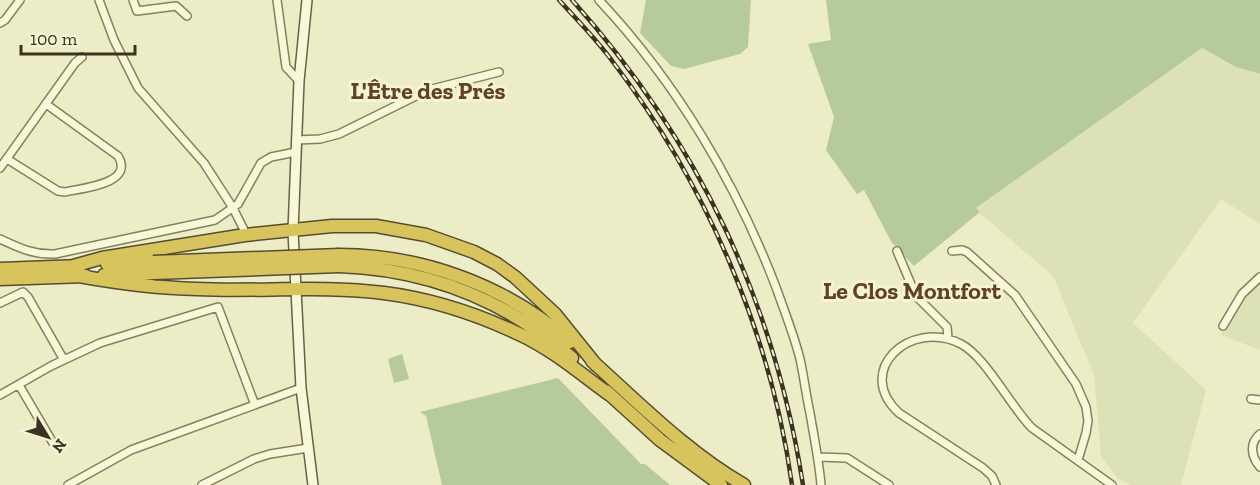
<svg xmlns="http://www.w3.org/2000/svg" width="1260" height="485" font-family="'Zilla Slab',serif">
  <rect width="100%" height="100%" fill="#ececc7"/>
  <path fill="#dce2b5" d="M1202,48L1236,67L1260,74V224L1221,199L1133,323L1206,390L1181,485H1130L1117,478L1101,456L1094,375L1053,276L975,209Z
    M1260,282V350L1221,335L1242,300Z"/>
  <path fill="#b7ca9c" d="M646,0H751L748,47L740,54L684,69L671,66L640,33Z
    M826,0H1260V74L1236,67L1202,48L976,208L980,212L914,266L892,243L864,190L857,194L826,150L834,117L808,44L831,40Z
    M402,354L409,379L394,383L388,359Z
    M558,378L641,464H645L670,485H442L426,416L420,412Z"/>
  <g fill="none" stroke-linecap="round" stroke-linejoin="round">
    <defs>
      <path id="street" d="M99,0L114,40L138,88L204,163L233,208L244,230L245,235
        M133,0L137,11L176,6L187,16
        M277,0L286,67L299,81
        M599,0C676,82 737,184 777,290C785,313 794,335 800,359C804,377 806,395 810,413C814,437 819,461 821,485
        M0,23L5,20L20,0
        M296,140L320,139L339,134L428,90L499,72
        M7,159L58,191L65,192C82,188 135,184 118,156L46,104
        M0,168L75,63L82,57
        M0,239C19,248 34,255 55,254L215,220L238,204L261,163L271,157L296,152
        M897,251L916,296L947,327L948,338
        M952,251L962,250L967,252L1015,295L1076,384L1086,407L1088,421L1086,433L1078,460
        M0,303L23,292L28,297L64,360
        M1223,326L1242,294L1260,277
        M19,385L53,443
        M0,395L51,366L100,343L218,307L255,405
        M1251,399L1260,400
        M1260,434C1249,443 1251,457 1260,467
        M818,457L847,458L889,485
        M68,485L131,450L301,388
        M202,485L254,459L270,454L308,448
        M996,485L992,476L983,468L899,413C853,371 910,318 961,344C985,356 1011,407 1032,428L1112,485"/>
      <path id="secondary" d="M307,0L299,81L293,231L301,388L313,485"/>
      <path id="highway" d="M339,255C423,255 507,286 570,342
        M107,264L153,262
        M73,266L102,258L245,235L332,226H376L426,235L474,252L497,264L515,277L555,314L596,365
        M339,266C427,269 506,300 572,358
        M0,269L80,266
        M104,275L154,273
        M79,276C118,283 157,288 197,289C259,292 322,285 384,293C431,299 477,314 519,334C552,349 581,374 610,395
        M0,279L86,276
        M592,361C641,405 687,452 744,485
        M606,391L660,440L721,485"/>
    </defs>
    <use href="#street" stroke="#87805d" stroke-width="10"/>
    <use href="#secondary" stroke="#696140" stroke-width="12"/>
    <use href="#highway" stroke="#564d31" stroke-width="15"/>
    <use href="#street" stroke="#f7f7da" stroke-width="7"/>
    <use href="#secondary" stroke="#f7f7da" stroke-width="9"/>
    <use href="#highway" stroke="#d7c45d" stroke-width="12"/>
    <defs>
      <path id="rail" d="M559,0C577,20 597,40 613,62C706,184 771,333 792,485
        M572,0C697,140 774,299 803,485"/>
    </defs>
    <use href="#rail" stroke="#393320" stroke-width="4.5"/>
    <use href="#rail" stroke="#f4f4d7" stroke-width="2" stroke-dasharray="7" stroke-linecap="butt"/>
    <defs>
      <path id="highway-bridge" d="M153,262L339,255
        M154,273L339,266"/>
    </defs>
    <use href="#highway-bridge" stroke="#564d31" stroke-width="15" stroke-linecap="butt"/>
    <use href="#highway-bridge" stroke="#d7c45d" stroke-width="12"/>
  </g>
  <g text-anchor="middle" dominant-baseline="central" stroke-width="6" stroke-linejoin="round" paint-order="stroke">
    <g font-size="24" font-weight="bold" fill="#634222" stroke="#f4f4d7">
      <text x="428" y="90">L'Être des Prés</text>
      <text x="912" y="290">Le Clos Montfort</text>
    </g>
  </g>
  <g transform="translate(48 437) rotate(128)" stroke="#f4f4d7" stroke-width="4.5" paint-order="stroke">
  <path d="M0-4.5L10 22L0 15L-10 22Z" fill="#393320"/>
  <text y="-9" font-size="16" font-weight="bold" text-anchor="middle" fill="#393320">N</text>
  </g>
  <path d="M21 45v9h114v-9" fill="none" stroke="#393320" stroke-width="3"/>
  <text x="30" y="45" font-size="18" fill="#393320" stroke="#f4f4d7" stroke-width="4.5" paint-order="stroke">100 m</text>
</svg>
